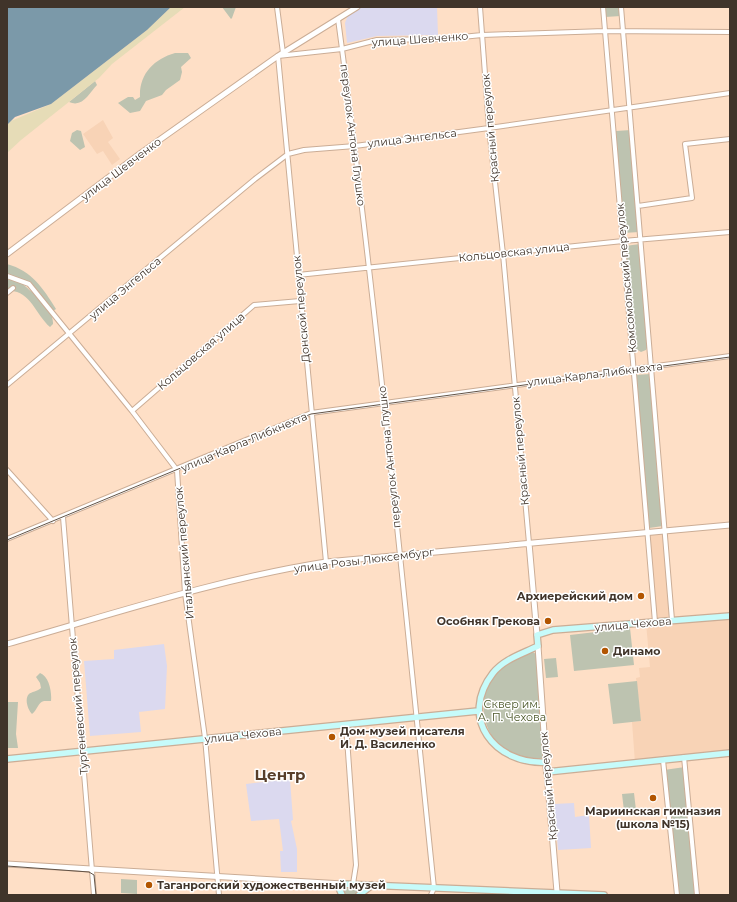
<svg xmlns="http://www.w3.org/2000/svg" width="737" height="902" font-family="Montserrat,sans-serif">
  <rect width="100%" height="100%" fill="#fedfc6"/>
  <path fill="#f8d3b6" d="M103,120L113,138L108,142L120,159L112,165L103,151L97,154L83,134Z
    M664,531L672,620L730,616V753L635,763L632,722L641,721L636,678L640,677L639,668L650,667L646,623L655,622L648,532Z"/>
  <path fill="#dbd9ef" d="M362,7H437L438,35L377,36L347,43L345,23L348,15Z
    M164,644L167,666L165,709L139,712L141,732L90,736L84,661L114,659V650Z
    M290,779L293,820L291,821L297,849V872H281L280,851H283L279,819L251,821L246,784Z
    M574,803L575,817L589,815L591,848L558,850L554,804Z"/>
  <path fill="#bdc3b0" d="M222,7H236L232,18L231,19Z
    M605,7H620L621,16L605,17Z
    M175,53H188L191,58L181,67L182,72L180,80L166,90L162,95L146,101L140,111L130,113L118,103L128,97H133L135,100L140,97C139,74 154,59 175,53Z
    M95,81L97,85C89,93 83,108 69,102Z
    M77,130L81,131L85,147L80,150L70,141L72,133Z
    M631,130L639,232L624,233L616,131Z
    M640,244L648,346L646,350L641,352L633,347L625,246Z
    M7,264C32,271 43,288 56,309L53,311L30,286L23,284C33,294 54,308 53,324L50,327C36,315 30,290 9,291L7,288Z
    M650,374L663,526L649,528L636,375Z
    M630,628L634,665L574,671L570,635Z
    M531,651L536,654L544,753L542,758C496,769 466,710 495,674C504,663 518,658 531,651Z
    M556,658L558,677L546,678L544,659Z
    M40,673C49,676 52,692 51,701C49,701 46,701 44,701C38,702 37,711 32,714C28,710 24,699 29,694C31,692 38,691 41,688L40,683L36,677Z
    M637,681L641,721L613,724L608,684Z
    M7,702H18L16,734L18,748H7Z
    M685,767L697,894L677,895L664,770Z
    M634,793L636,810L624,811L622,794Z
    M121,879L137,880V894L121,893Z
    M346,887L355,888L357,890V894L345,895L343,890Z"/>
  <path fill="#e6dcb7" d="M171,7H185L112,64L99,78L21,140L7,153V125L11,121L51,104L147,30Z"/>
  <path fill="#7b99a9" d="M7,7H171L147,30L51,104L15,117L7,125Z"/>
  <g fill="none" stroke-linecap="round" stroke-linejoin="round">
    <defs>
      <path id="minor" d="M277,7L283,53
        M480,7L489,128L503,254L529,543
        M603,7L655,622
        M621,7L672,620
        M338,19C377,308 404,598 434,888L431,895
        M638,206L692,198L685,144L730,139
        M298,275L623,241L730,232
        M7,276L29,284L132,411L177,470L185,593L205,738L219,895
        M7,293L13,288
        M7,385L255,179L288,154L304,150L355,146L489,128L730,93
        M132,411L254,305L300,301
        M7,470L53,521
        M63,517L94,895
        M7,539L311,413L730,356
        M326,562L278,56L342,49L377,40L442,39L482,35L605,31L730,32
        M346,724L356,865L353,884
        M684,757L697,895
        M663,760L677,895"/>
      <path id="tertiary" d="M7,254L141,153L278,56L357,7
        M529,543L537,635
        M7,644C113,614 218,579 326,562L730,525
        M538,646L546,762
        M547,772L557,892
        M7,864L343,884"/>
      <path id="secondary" d="M730,616L553,630L537,635L538,646C522,654 504,659 493,673C458,718 495,765 546,762L547,772L730,753
        M7,759L478,711
        M342,895L339,888L343,884L604,895
        M359,895L372,885"/>
    </defs>
    <use href="#minor" stroke="#cbad96" stroke-width="6"/>
    <use href="#tertiary" stroke="#cbad96" stroke-width="7"/>
    <use href="#secondary" stroke="#cbad96" stroke-width="8"/>
    <use href="#minor" stroke="#fff" stroke-width="4"/>
    <use href="#tertiary" stroke="#fff" stroke-width="5"/>
    <use href="#secondary" stroke="#c6fbfa" stroke-width="5.5"/>
    <path stroke="#625346" stroke-width="1" d="M7,540L311,414L730,357
      M7,866L89,872L94,875L96,895"/>
  </g>
  <g fill="#b25500" stroke="#fff" stroke-width="1.5">
    <circle cx="641" cy="596" r="4"/>
    <circle cx="548" cy="621" r="4"/>
    <circle cx="605" cy="651" r="4"/>
    <circle cx="332" cy="737" r="4"/>
    <circle cx="653" cy="798" r="4"/>
    <circle cx="149" cy="885" r="4"/>
  </g>
  <g text-anchor="middle" dominant-baseline="central" stroke-width="3" stroke-linejoin="round" paint-order="stroke">
    <g font-size="11" fill="#40342a" stroke="#fff">
      <text transform="translate(420 39) rotate(-4)">улица Шевченко</text>
      <text transform="translate(490 128) rotate(-95)">Красный переулок</text>
      <text transform="translate(353 135) rotate(83)">переулок Антона Глушко</text>
      <text transform="translate(412 138) rotate(-7)">улица Энгельса</text>
      <text transform="translate(121 169) rotate(-37)">улица Шевченко</text>
      <text transform="translate(514 252) rotate(-6)">Кольцовская улица</text>
      <text transform="translate(626 278) rotate(-95)">Комсомольский переулок</text>
      <text transform="translate(125 288) rotate(-40)">улица Энгельса</text>
      <text transform="translate(301 309) rotate(-95)">Донской переулок</text>
      <text transform="translate(201 351) rotate(-41)">Кольцовская улица</text>
      <text transform="translate(595 374) rotate(-7)">улица Карла Либкнехта</text>
      <text transform="translate(244 442) rotate(-23)">улица Карла Либкнехта</text>
      <text transform="translate(520 451) rotate(-95)">Красный переулок</text>
      <text transform="translate(389 457) rotate(-96)">переулок Антона Глушко</text>
      <text transform="translate(184 553) rotate(-95)">Итальянский переулок</text>
      <text transform="translate(364 560) rotate(-7)">улица Розы Люксембург</text>
      <text transform="translate(633 624) rotate(-5)">улица Чехова</text>
      <text transform="translate(78 706) rotate(-95)">Тургеневский переулок</text>
      <text transform="translate(243 735) rotate(-6)">улица Чехова</text>
      <text transform="translate(548 786) rotate(-95)">Красный переулок</text>
    </g>
    <g font-size="11" font-weight="bold" fill="#40342a" stroke="#fff" text-anchor="start">
      <text x="633" y="596" text-anchor="end">Архиерейский дом</text>
      <text x="540" y="621" text-anchor="end">Особняк Грекова</text>
      <text x="613" y="651">Динамо</text>
      <text x="340" y="731">Дом-музей писателя<tspan x="340" dy="13">И. Д. Василенко</tspan></text>
      <text x="653" y="811" text-anchor="middle">Мариинская гимназия<tspan x="653" dy="13">(школа №15)</tspan></text>
      <text x="157" y="885">Таганрогский художественный музей</text>
    </g>
    <g font-size="11" fill="#495526" stroke="#fff">
      <text x="512" y="704">Сквер им.<tspan x="512" dy="13">А. П. Чехова</tspan></text>
    </g>
    <g font-size="15" font-weight="bold" fill="#573e29" stroke="#fff">
      <text x="280" y="774">Центр</text>
    </g>
  </g>
  <rect width="737" height="902" fill="none" stroke="#40342a" stroke-width="16"/>
</svg>
